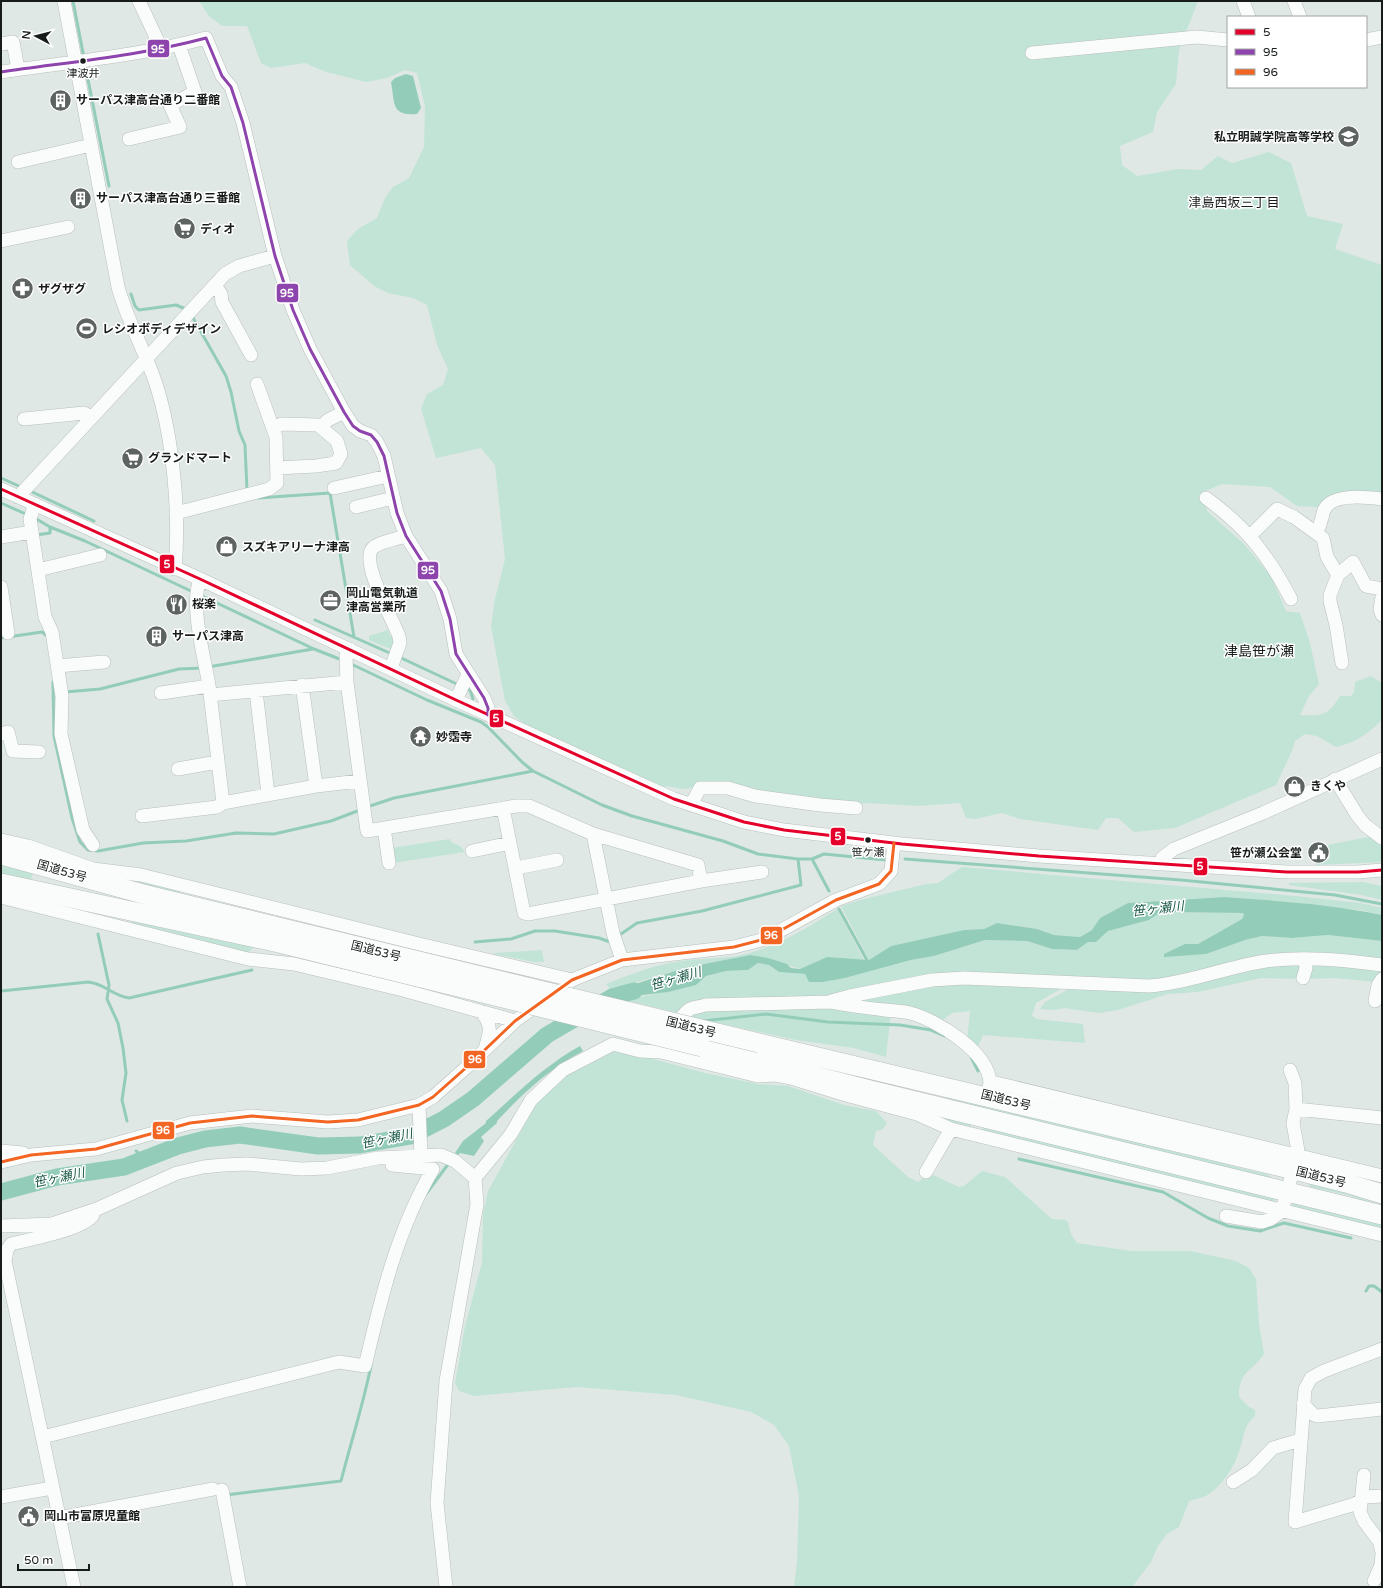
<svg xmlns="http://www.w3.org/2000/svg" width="1383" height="1588" font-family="'Varela Round','Noto Sans JP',sans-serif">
  <rect width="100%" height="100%" fill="#dfe8e4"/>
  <path fill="#c2e4d7" d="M199,1H1198L1179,50L1176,84L1157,112L1153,132L1120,146L1122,165L1137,176L1178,169L1201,170L1218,156L1232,163L1269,152L1291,163L1307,216L1343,224L1335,249L1382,265V494L1345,495L1317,507L1297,506L1270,487L1222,484L1199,494L1208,512L1244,544L1271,576L1286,611L1300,613L1310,643L1319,684L1309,696L1300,715C1322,716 1328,716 1340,696H1351L1354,692L1355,682L1371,676L1382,683V720C1368,734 1354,743 1336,747L1317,736L1305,734L1295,741L1292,751L1276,785L1175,828L1134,832L1118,818H1106L1098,830L1020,819L1002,813L975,819L966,818L960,803L918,806L869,803L846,804L698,785C681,794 677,784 660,787L524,724L514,716L505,701L491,626L495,599L505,559L495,465L481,448L436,458L421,409L427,394L443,385L448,369L437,345L427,305L413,298L388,293L374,286L350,265L347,241L358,229L377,218L385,198L393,187L409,178L424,147L425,106L417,73L405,70L387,78L366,82L326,72L305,63L271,68L261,63L247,26H222L209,16Z
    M388,630L390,636L394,635L393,650L369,640V636Z
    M1373,836L1382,844V862L1316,865V862L1330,859L1327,845Z
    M450,839L451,842L460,846L465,852L393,863L391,848Z
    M1,864L33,872L30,884L1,878Z
    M962,867L1296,896L1361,903L1382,908V915L1360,910L1295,903L1224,897L1166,900L1128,903L1100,918L1092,930L1080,937L1054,935L1037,929L997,923L984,929L964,930L891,946L869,960L841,906L864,899L926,884L938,883Z
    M118,877L140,879L180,890L179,895L144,887Z
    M1363,882L1382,886V900L1361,895L1289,885V883Z
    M837,909L864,960L827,957L801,969L750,955L684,968L611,990L606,984C629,975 651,966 676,962C696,958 717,959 737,956C773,949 806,929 837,909Z
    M1161,912L1243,913L1244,915L1242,919L1198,944H1185L1181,947L1245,940L1262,936L1292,938L1328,935L1382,941V963L1291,957L1168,982L963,975L848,994L678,1013L625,1000L696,985L706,976L726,971L748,970L758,963L769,965L779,972L805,974L823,982L845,978L911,960L934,956L985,940L1027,941L1052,949L1077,950L1088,942H1096L1108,931L1149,920Z
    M132,920L255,946L247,954L132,926Z
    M542,950L544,962H534L494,954V953Z
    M1308,961L1382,968V977L1376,982L1334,978L1306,979Z
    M1303,962L1300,979L1261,978L1198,992L1168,994L1118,1010L1099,1013L1064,1008L1055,1010L1040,1009L1045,1002L1078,984L1113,985Z
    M933,984H1070L1036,1003L1032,1016L1037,1019L1083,1024L1085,1043L983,1035L977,1049L967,1041L970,1011L952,1013L940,1022L852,1003L858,996Z
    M830,1005L891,1013L886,1057L854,1048L796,1040L691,1017L694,1012L706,1008Z
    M604,1049L623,1051L705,1073L758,1084L788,1086L844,1105L876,1111L887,1123L883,1129L876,1131L873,1145L908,1177L918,1182L926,1176L933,1175L959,1187L964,1186L982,1171L1005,1177L1052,1219L1066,1220L1068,1223L1071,1234L1077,1243L1131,1251H1190L1236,1261L1249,1268L1256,1279L1259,1324L1264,1354C1252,1373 1239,1369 1239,1397L1249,1407L1255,1410V1416C1244,1425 1244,1436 1240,1449C1235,1465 1224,1484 1209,1494C1204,1498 1195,1499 1189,1501L1179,1527L1167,1534L1158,1546L1151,1562L1132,1587H794L797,1562L799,1496L789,1446L774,1425L751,1412L676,1395L577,1387L474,1396L459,1391L455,1383L465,1326L482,1263L483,1213L488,1191L537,1102L565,1074Z
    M947,1093L1191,1151L1232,1166L1266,1174L1270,1176L1271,1178L945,1103Z
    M926,1109L971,1123V1128L969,1130L928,1116Z
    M988,1126L1275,1199L1274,1202L1271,1203L980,1130Z
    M1311,1182L1382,1205V1208L1347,1195L1310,1187L1308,1183Z
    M1296,1202L1382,1223V1232L1291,1207L1292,1204Z"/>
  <path fill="#93cdb9" d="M406,74L413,76L421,108L417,114C391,116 395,104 391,82L395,78Z
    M1224,897C1277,901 1330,904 1382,915V941L1328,935L1292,938L1262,936L1245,940L1206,954L1164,957V954L1185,944H1198L1242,919L1244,915L1243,913L1161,912L1149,920L1108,931L1096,942H1088L1077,950L1052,949L1027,941L985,940L934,956L911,960L845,978L823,982H809L805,974L779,972L769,965L758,963L748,970L726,971L706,976L696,985L668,992L642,995L625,1000L602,995L684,968L750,955L768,958L787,964L791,968L800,969L827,957L869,960L891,946L964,930L984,929L997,923L1037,929L1054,935L1080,937L1092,930L1100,918L1128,903Z
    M580,1046L583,1051C549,1069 523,1093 497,1121V1123L481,1137L484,1141L474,1156L460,1153L458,1155L455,1153L463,1141L486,1123V1121C516,1094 544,1066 580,1046Z"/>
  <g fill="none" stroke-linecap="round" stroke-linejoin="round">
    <path stroke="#93cdb9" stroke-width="3" d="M73,1L84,58
      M85,64L109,186
      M131,294L135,306L139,310L176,305L188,310
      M192,316L226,376L231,392L239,431L245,445L247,490
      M1,478L21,487
      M28,490L94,521
      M258,498L330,493L354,637
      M1,503L28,515
      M33,517L50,527L85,541L193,592
      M36,535L50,533V527
      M200,595L314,649L342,660
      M315,620L392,654
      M1,638L42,632L47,636
      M399,657L459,685
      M349,663L427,700L481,722L488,727L522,762L533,771L602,805L632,816L723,841L758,854L798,859H812L824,854L886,860
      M208,667L313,649
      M53,682L54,736L72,818L80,842L88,850L98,851L143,843L186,841L236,833L274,834L331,821L360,810
      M466,688L470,690L473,699
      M65,692L100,689L179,669L203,668
      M367,807L394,798L533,771
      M812,859L829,891
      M905,859L1181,880L1335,895L1382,904
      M839,909L868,962
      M98,934L109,985L107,999L118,1023L123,1048L126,1073L122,1100L127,1121
      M618,936L637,923L702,911L801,885L798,859
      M475,942L511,939L535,931H555L599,938L610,942L612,941
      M1,991L88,982C104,983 113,996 129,998L252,970
      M703,1021L766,1014L828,1022L900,1025L931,1030L945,1036
      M971,1057L978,1071
      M136,1151L146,1159
      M1019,1159L1163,1192L1208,1218L1228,1226L1260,1231L1284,1223L1351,1238
      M426,1194L449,1163
      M1366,1291L1369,1286H1374L1382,1292
      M226,1495L341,1481C351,1442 363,1405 371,1366"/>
    <path stroke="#93cdb9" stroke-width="17" d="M1,1192L57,1177L124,1167L178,1146L205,1139L240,1135L318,1146L360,1145L411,1136L444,1119L473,1099L547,1035L612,997L634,991"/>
    <defs>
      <path id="minor" d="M64,1L118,287C127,320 145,351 156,384C173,437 180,513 175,569
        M139,1L161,48
        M1243,1L1249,17
        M1294,1L1300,17
        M1366,40L1382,37
        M1,44L13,42L18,69
        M1032,53L1197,37L1228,40
        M1,72C69,62 139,56 206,38L222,76L231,87L243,123L275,256L293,310L310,349L344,412L353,426L360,431L371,435L377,442L384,456L397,513L406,536L441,591L450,619L456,654L484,698L488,708V715
        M129,139L180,127L170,105L195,92L179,45
        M18,162L91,145
        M1,241L68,227
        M215,285L221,294L222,302L251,355
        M24,419L84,413L92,417
        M321,427L328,420L344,412
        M273,428L282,424L318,425L337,441L341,454L336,463L316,466L277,468
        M334,488L388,476
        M1,489L200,579L456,700L674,799L744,822L784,830L902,844L1039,856L1287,872H1358L1382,870
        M18,497L225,274L239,266L275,256
        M1206,498C1246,527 1268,555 1291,599
        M35,504L30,519L45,617L52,632L62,696L61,734L83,830L93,845
        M356,507L393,498
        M176,513L269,489L277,483L276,437L257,384
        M1316,533C1322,523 1321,520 1324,510C1332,493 1367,497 1382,499
        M1250,536L1277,509L1294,517L1323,538L1327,557L1338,575L1353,562L1366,586L1382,589
        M1,537L32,532
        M38,570L100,555
        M1338,575L1330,595V601L1336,625L1342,663
        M200,579C190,606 204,656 209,685C214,724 218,764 223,803
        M1,587L8,633
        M1382,597L1380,609L1382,615
        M350,649L346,656L347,682L367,831L516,806H529L593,834L613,933L622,960
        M57,666L104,662
        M391,668L400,643L399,636C393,620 361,564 372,549C376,543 399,538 406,536
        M302,685L316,786
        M256,691L268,794
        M161,693L209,686
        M210,695L347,682
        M456,700L468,674
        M1,734L8,732L13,751L39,752
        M178,769L217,762
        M1335,779L1357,815L1365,825L1382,838
        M691,805L700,788H728L755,796L820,805L856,808
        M503,808L524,913L528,914L701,881L762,872
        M142,816L217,807L223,803L316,786L360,781
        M384,828L389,863
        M593,834L698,865L701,881
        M1,840L28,846L93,869L141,875L419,944L572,980
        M472,851L510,843
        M1162,864V858L1174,849L1263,813L1382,759
        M516,868L557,860
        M1,897L248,959L294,964L403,990L515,1021
        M1303,978L1306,968L1305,959
        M831,1001L850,996L932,980L964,978L1149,986C1189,983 1226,967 1266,961C1304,956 1344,960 1382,965
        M1375,1001L1378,985L1382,979
        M480,1011C493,1024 490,1032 485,1049
        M661,1052L758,1076L775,1075L791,1078L846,1095L917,1114L951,1129L1382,1235
        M1290,1070L1295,1083L1296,1109
        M988,1092L990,1083H996L1382,1176
        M419,1105L421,1157
        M1,1151L23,1153
        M1,1162L31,1155L96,1149L190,1123L252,1116L328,1122L358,1120L419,1105L433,1097L468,1066L515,1021L572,980L622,960L734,947L765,939L836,900L879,884L891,871L894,843
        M926,1172L951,1129
        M475,1178L511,1134L531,1100L563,1070L613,1044L640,1051L661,1052C673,1041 676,1018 690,1009C694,1007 701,1007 705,1005L830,1002C849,1006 867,1008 885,1010C893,1011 902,1011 910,1013C937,1020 989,1052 990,1083
        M1226,1216L1262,1222L1271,1219L1282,1211L1298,1151L1293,1123L1296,1109L1382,1118
        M1,1226L52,1224L97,1209L177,1173L203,1167L223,1165L247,1164L301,1169L327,1168L378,1158L441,1155L455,1161L475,1178L477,1204L446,1381L437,1503L446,1587
        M1382,1349L1324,1371L1311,1378L1305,1389L1295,1522L1355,1504L1365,1497L1382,1496
        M1303,1404L1314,1415L1318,1416L1382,1409
        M43,1437L339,1362L365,1366C381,1298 397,1230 433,1169L392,1165
        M1364,1475L1360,1512L1364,1521L1379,1541L1382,1552
        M1233,1482L1252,1470L1273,1448L1300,1440
        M222,1490L240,1587
        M1,1497L52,1488
        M59,1518L213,1489
        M1374,1581L1381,1565L1382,1554
        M74,1587L5,1261L7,1250L11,1244C28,1240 85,1229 93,1215"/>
      <path id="highway" d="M1,855L143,894L274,926
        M1,883L275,942
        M759,1043L1294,1170L1346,1183L1382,1194
        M702,1047L866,1089L1382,1215"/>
    </defs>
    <use href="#minor" stroke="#b8bfbc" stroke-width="14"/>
    <use href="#highway" stroke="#b8bfbc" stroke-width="20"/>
    <use href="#minor" stroke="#fafcfb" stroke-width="13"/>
    <use href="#highway" stroke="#fafcfb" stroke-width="19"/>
    <defs>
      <path id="highway-bridge" d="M274,926L759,1043
        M275,942L702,1047"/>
    </defs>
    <use href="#highway-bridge" stroke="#b8bfbc" stroke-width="20" stroke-linecap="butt"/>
    <use href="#highway-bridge" stroke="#fafcfb" stroke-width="19"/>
    <defs>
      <path id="bus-1" d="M1,489L200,579L456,700L674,799L744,822L784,830L902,844L1039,856L1287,872H1358L1382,870"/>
      <path id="bus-2" d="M1,72C69,62 139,56 206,38L222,76L231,87L243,123L275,256L293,310L310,349L344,412L353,426L360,431L371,435L377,442L384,456L397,513L406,536L441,591L450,619L456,654L484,698L488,708V715"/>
      <path id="bus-3" d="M1,1162L31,1155L96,1149L190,1123L252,1116L328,1122L358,1120L419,1105L433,1097L468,1066L515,1021L572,980L622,960L734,947L765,939L836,900L879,884L891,871L894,843"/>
    </defs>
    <use href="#bus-1" stroke="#fff" stroke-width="6"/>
    <use href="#bus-2" stroke="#fff" stroke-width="6"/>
    <use href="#bus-3" stroke="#fff" stroke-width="6"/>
    <use href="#bus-1" stroke="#e4002b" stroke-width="3"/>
    <use href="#bus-2" stroke="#8e44ad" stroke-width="3"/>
    <use href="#bus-3" stroke="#f26522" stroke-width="3"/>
  </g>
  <defs>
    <symbol id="building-disc" viewBox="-11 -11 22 22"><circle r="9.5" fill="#5d6361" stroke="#fff"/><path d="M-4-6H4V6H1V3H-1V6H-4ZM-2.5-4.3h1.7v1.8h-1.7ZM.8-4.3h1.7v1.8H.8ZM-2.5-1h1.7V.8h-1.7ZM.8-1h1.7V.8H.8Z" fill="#fff"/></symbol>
    <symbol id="school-disc" viewBox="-11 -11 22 22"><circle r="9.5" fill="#5d6361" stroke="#fff"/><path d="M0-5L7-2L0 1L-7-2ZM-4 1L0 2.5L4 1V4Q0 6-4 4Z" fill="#fff"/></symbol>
    <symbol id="supermarket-disc" viewBox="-11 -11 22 22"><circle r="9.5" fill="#5d6361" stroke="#fff"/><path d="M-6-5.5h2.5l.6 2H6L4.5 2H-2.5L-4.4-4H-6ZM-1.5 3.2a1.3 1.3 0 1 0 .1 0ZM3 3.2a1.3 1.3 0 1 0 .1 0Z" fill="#fff"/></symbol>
    <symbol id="pharmacy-disc" viewBox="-11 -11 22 22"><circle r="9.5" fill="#5d6361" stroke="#fff"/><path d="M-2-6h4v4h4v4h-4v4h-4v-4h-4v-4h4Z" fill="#fff"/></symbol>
    <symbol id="stadium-disc" viewBox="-11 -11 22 22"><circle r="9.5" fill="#5d6361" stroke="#fff"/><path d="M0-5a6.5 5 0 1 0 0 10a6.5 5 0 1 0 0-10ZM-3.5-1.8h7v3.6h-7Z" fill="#fff"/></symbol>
    <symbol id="shop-disc" viewBox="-11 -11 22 22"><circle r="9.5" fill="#5d6361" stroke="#fff"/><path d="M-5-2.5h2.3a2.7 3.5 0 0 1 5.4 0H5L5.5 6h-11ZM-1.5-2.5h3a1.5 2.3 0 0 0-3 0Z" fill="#fff"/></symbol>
    <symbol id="office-disc" viewBox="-11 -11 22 22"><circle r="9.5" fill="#5d6361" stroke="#fff"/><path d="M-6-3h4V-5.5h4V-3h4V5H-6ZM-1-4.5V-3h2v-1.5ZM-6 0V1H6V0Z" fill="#fff"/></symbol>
    <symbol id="restaurant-disc" viewBox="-11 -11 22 22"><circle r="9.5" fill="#5d6361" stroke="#fff"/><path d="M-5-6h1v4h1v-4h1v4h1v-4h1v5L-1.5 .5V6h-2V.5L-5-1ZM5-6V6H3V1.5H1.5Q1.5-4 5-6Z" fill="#fff"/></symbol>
    <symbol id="temple-disc" viewBox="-11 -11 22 22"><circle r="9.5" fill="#5d6361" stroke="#fff"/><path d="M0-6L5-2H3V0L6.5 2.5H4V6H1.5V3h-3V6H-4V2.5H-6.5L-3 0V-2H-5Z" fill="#fff"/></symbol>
    <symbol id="civic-disc" viewBox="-11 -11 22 22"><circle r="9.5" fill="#5d6361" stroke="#fff"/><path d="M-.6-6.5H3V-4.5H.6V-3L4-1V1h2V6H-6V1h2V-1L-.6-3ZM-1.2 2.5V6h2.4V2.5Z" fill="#fff"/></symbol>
  </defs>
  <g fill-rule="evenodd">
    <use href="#building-disc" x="48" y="88" width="25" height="25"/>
    <use href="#school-disc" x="1336" y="124" width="25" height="25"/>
    <use href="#building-disc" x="68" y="186" width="25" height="25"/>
    <use href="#supermarket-disc" x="172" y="216" width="25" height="25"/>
    <use href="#pharmacy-disc" x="10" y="276" width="25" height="25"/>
    <use href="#stadium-disc" x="74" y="316" width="25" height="25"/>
    <use href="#supermarket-disc" x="120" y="446" width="25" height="25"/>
    <use href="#shop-disc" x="214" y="534" width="25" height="25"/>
    <use href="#office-disc" x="318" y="588" width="25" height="25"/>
    <use href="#restaurant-disc" x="164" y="592" width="25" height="25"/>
    <use href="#building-disc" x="144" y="624" width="25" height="25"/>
    <use href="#temple-disc" x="408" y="724" width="25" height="25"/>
    <use href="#shop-disc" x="1282" y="774" width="25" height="25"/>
    <use href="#civic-disc" x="1306" y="840" width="25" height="25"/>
    <use href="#civic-disc" x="16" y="1504" width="25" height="25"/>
  </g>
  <g fill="#171c1a" stroke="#fff" stroke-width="1.5">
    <circle cx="83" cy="61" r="3.5"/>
    <circle cx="868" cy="840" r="3.5"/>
  </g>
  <g text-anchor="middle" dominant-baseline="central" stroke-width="3" stroke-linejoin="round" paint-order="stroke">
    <g font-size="11" fill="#171c1a" stroke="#fff">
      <text x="83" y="73">津波井</text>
      <text x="868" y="852">笹ケ瀬</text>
    </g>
    <g font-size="12" font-weight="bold" fill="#171c1a" stroke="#fff" text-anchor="start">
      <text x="76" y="100">サーパス津高台通り二番館</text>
      <text x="1334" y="137" text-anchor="end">私立明誠学院高等学校</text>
      <text x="96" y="198">サーパス津高台通り三番館</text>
      <text x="200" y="229">ディオ</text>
      <text x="38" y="289">ザグザグ</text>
      <text x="102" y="329">レシオボディデザイン</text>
      <text x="148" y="458">グランドマート</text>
      <text x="242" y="547">スズキアリーナ津高</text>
      <text x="346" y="593">岡山電気軌道<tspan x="346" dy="14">津高営業所</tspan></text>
      <text x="192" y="604">桜楽</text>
      <text x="172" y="636">サーパス津高</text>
      <text x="436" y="737">妙霑寺</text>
      <text x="1310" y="786">きくや</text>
      <text x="1302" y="853" text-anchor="end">笹が瀬公会堂</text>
      <text x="44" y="1516">岡山市富原児童館</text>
    </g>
    <g font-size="12" fill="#171c1a" stroke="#fff">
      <text transform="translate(62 871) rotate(16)">国道53号</text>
      <text transform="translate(376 951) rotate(14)">国道53号</text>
      <text transform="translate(691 1027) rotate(14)">国道53号</text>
      <text transform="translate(1006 1100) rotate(14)">国道53号</text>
      <text transform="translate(1321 1177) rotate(14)">国道53号</text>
    </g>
    <g font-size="13" fill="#171c1a" stroke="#fff">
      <text x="1234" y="203">津島西坂三丁目</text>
    </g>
    <g font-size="13" font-style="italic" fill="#1a5947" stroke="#fff">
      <text transform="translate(1158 909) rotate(-6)">笹ヶ瀬川</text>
      <text transform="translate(676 979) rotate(-16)">笹ヶ瀬川</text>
      <text transform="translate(387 1139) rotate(-12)">笹ヶ瀬川</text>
      <text transform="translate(59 1178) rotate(-12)">笹ヶ瀬川</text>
    </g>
    <g font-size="14" fill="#171c1a" stroke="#fff">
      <text x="1259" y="651">津島笹が瀬</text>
    </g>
  </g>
  <g stroke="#fff" stroke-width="1.5">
    <rect x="147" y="39" width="23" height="19" rx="4" fill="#8e44ad"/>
    <rect x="276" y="283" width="23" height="20" rx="4" fill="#8e44ad"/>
    <rect x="159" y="554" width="16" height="20" rx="4" fill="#e4002b"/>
    <rect x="417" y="561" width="22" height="19" rx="4" fill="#8e44ad"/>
    <rect x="489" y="709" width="15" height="19" rx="4" fill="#e4002b"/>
    <rect x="830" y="827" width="16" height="19" rx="4" fill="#e4002b"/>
    <rect x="1193" y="857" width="15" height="19" rx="4" fill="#e4002b"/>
    <rect x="760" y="926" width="23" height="19" rx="4" fill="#f26522"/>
    <rect x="463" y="1050" width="23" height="19" rx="4" fill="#f26522"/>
    <rect x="152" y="1121" width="23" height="19" rx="4" fill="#f26522"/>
  </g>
  <g font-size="11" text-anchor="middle" font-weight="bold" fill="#fff">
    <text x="158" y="53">95</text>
    <text x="287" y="297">95</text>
    <text x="167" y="568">5</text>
    <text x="428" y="574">95</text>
    <text x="496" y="722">5</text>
    <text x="838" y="840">5</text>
    <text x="1200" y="870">5</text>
    <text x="771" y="939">96</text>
    <text x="475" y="1063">96</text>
    <text x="163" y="1134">96</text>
  </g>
  <rect width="1383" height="1588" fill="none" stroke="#171c1a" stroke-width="4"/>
  <rect x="1227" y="16" width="140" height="72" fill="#ffffff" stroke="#a2a4a3"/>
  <rect x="1235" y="29" width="20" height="6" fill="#e4002b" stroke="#a2a4a3"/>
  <text x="1263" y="36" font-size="12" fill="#171c1a">5</text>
  <rect x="1235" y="49" width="20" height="6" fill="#8e44ad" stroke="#a2a4a3"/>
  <text x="1263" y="56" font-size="12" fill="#171c1a">95</text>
  <rect x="1235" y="69" width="20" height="6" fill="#f26522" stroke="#a2a4a3"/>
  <text x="1263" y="76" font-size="12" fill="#171c1a">96</text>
  <g transform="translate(36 36) rotate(277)" stroke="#ffffff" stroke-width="3" paint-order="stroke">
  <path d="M0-3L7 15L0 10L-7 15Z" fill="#171c1a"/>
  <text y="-6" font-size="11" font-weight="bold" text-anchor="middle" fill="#171c1a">N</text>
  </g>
  <path d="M18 1564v6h71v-6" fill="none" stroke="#171c1a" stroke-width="2"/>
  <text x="24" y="1564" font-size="12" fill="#171c1a" stroke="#ffffff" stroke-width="3" paint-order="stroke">50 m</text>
</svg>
